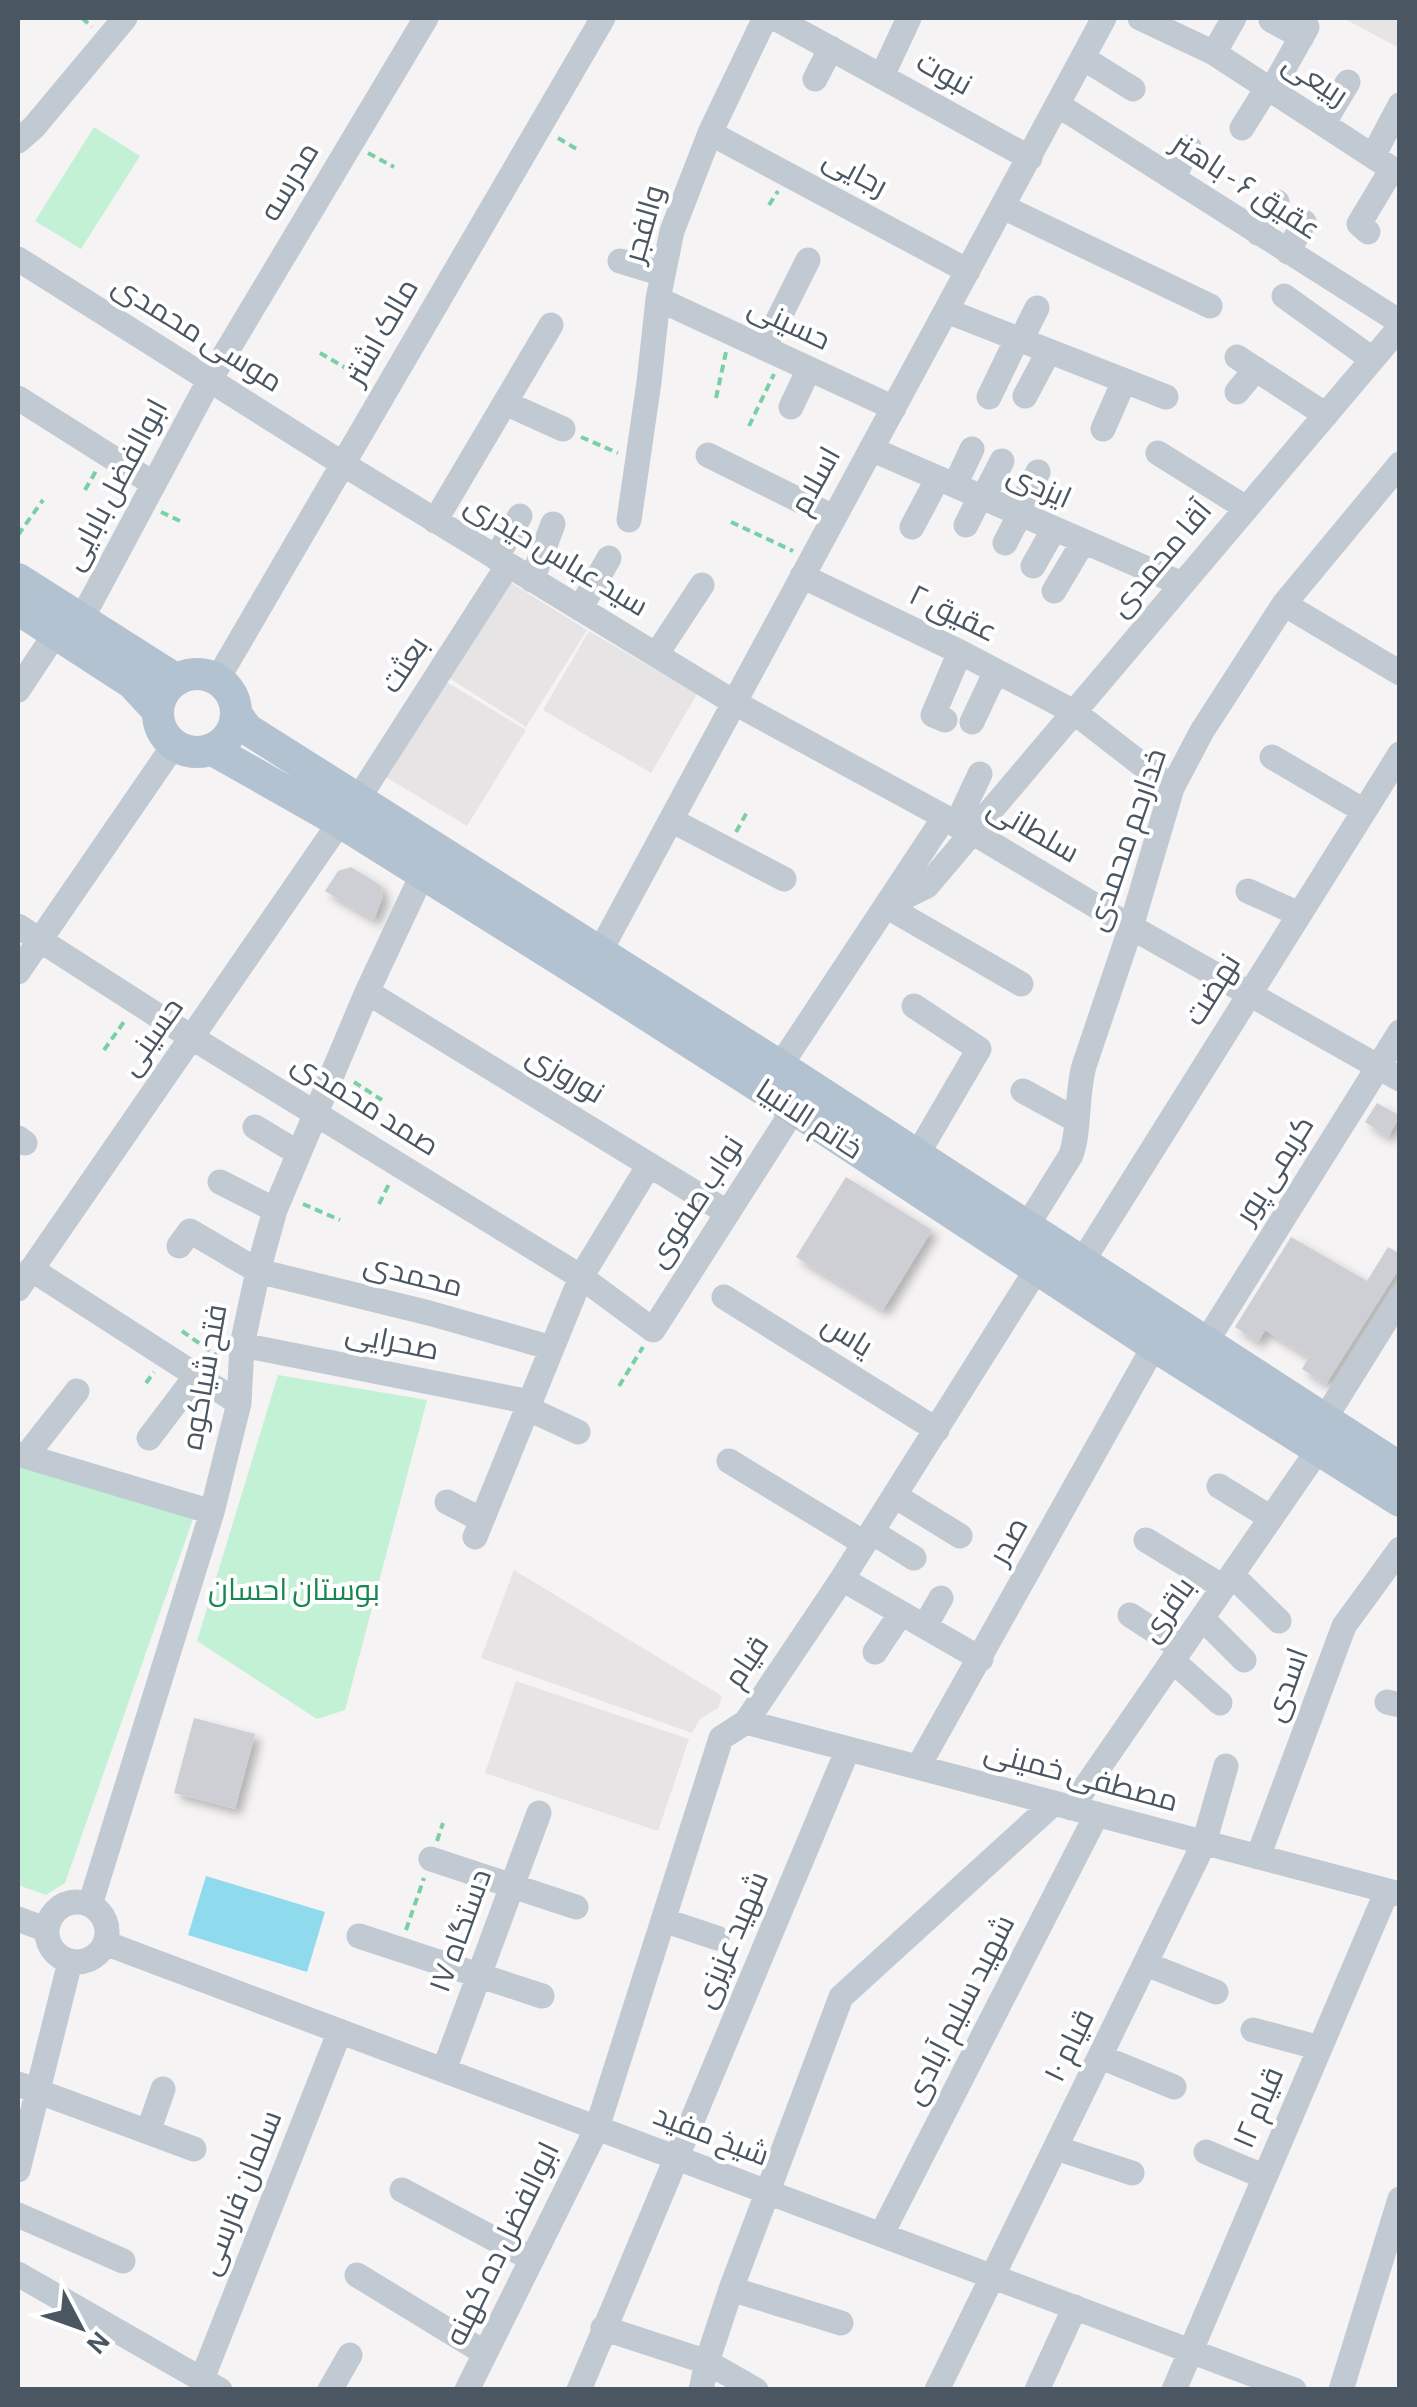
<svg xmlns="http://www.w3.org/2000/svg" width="1417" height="2407" font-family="'Alegreya Sans',Cairo,sans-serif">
  <defs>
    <filter id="shadow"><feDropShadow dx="6" dy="6" stdDeviation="5" flood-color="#0004"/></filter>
  </defs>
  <rect width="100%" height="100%" fill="#f5f3f3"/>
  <path fill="#e6e4e5" d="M1343,18H1399V48Z
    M503,578L587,630L526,727L443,674Z
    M589,631L697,694L651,773L543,710Z
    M440,678L526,730L467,826L381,774Z
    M514,1570L722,1696L718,1708L700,1719L692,1733L481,1658Z
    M516,1681L689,1739L658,1831L485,1773Z"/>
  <path fill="#c3f1d5" d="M94,127L140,156L81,249L35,221Z
    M278,1375L427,1400L345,1710L317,1719L197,1641Z
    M18,1466L195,1513L65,1883L46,1895L18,1885Z"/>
  <path fill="#90daee" d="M206,1876L325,1912L307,1972L188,1935Z"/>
  <path fill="#cdcfd5" filter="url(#shadow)" d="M351,867L380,885L383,896L374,920L325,891L338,871Z
    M1377,1103L1400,1116L1388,1137L1365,1122Z
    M846,1177L932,1230L883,1310L796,1257Z
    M1291,1237L1367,1281L1388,1247L1400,1254V1267L1326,1384L1302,1369L1309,1357L1265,1330L1258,1342L1235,1327Z
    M194,1718L255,1734L235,1809L174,1793Z"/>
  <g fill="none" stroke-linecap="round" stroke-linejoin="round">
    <path stroke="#7ad0a6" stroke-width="4" stroke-dasharray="8 5" stroke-linecap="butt" d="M82,18L92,27
      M558,138L580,151
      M368,153L394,167
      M769,205L778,191
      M320,353L368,381
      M253,385L265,364
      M716,398L726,352
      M749,426L774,374
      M581,437L618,453
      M85,490L96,471
      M161,512L180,521
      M731,522L793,551
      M18,535L43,500
      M736,832L747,812
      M104,1050L126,1019
      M354,1082L382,1100
      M303,1204L340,1220
      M379,1204L390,1182
      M182,1331L220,1358
      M146,1383L154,1372
      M619,1386L643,1347
      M437,1841L443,1823
      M406,1930L424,1878"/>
    <path stroke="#c1cad2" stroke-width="25" d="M775,18L1030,158
      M1140,18L1214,53L1400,174
      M1271,20L1302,37
      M1214,53L1234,18
      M1083,58L1133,89
      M882,76L909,18
      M815,79L831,48
      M1271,91L1307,27
      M1058,105L1400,322
      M1323,124L1348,82
      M1242,128L1267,88
      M710,133L968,271
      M18,141L34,127L125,18
      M1373,156L1400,105
      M1173,178L1189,147
      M1003,207L1210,306
      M1368,232L1359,224L1392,169
      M1258,233L1277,202
      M1288,252L1304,222
      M18,259L343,464L735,703L972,832L1131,927L1400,1079
      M620,261L663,274
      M1284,296L1372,359
      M658,299L894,408
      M947,311L1166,397
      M1021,340L1037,308
      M764,348L808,260
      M1237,357L1326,415
      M1237,392L1256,369
      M1025,396L1049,351
      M989,397L1017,339
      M18,398L154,484
      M505,403L563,429
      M791,407L809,369
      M1103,429L1124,381
      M871,449L1182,584
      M1158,453L1246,508
      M708,455L833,517
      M955,485L972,449
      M983,498L1002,461
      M1017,513L1038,472
      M629,520L649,382L658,299L672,231L710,133L765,18
      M435,521L551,325
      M966,525L980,497
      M912,527L938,478
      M1005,543L1020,514
      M496,558L520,516
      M1033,566L1054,529
      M802,576L960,652L1074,712L1172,788
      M532,580L553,524
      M1054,591L1083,542
      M1284,604L1400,673
      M580,609L609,558
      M81,620L209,381L426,18
      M656,655L702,585
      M217,680L603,18
      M18,690L55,634
      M945,720L933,715L960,652
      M972,722L996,671
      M1272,757L1364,811
      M358,799L508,565
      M671,820L784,879
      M956,825L980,774
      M1248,891L1299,914
      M886,906L927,886L1400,327
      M886,906L1021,984
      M18,926L191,1037L581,1277L653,1330L794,1109
      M591,968L1104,18
      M18,972L174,745
      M367,992L728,1213
      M914,1006L979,1049L917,1155
      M780,1066L944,818
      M1023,1091L1076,1120
      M255,1127L298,1153
      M18,1138L25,1143
      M220,1182L275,1210
      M1027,1226L1071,1155C1080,1129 1076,1096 1084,1066L1131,927L1172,788L1202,731L1284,604L1400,464
      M179,1246L190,1231L258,1271L429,1313L552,1348
      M1082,1262L1400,754
      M31,1269L239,1403
      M18,1289L340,822
      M724,1297L937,1430
      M1206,1342L1400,1032
      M242,1345L530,1402
      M527,1408L578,1432
      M1324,1420L1400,1298
      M149,1438L196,1376
      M18,1454L212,1512
      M26,1456L77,1391
      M729,1461L864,1543
      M1219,1486L1271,1518
      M895,1496L960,1536
      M447,1502L482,1520
      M872,1532L914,1558
      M475,1537L581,1277L649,1165
      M1146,1540L1223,1587
      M1232,1575L1279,1621
      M842,1579L981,1659
      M1130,1615L1181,1648
      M1202,1618L1244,1660
      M925,1626L941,1598
      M875,1652L901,1613
      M1173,1661L1220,1703
      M1387,1702L1400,1705
      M746,1722L1400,1894
      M918,1767L1154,1346
      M1071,1808L1318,1450
      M1258,1857L1344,1626L1400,1549
      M431,1859L576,1907
      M47 1932a30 30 0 1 1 60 0a30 30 0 1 1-60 0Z
      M90,1905L212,1512L239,1403L242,1345L258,1271L275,1210L367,992L422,875
      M18,1919L47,1930
      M663,1920L717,1938
      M359,1936L542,1996
      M105,1943L1294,2390
      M1146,1964L1216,1992
      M1253,2030L1320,2048
      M1101,2057L1174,2087
      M444,2070L539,1813
      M18,2084L194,2149
      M148,2132L163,2089
      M1056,2148L1132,2173
      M1206,2152L1265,2177
      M18,2170L70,1962
      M402,2190L532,2259
      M18,2215L123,2261
      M881,2235L1097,1814
      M18,2274L220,2390
      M357,2275L485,2353
      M731,2289L841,2323
      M603,2328L707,2362L756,2390
      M202,2379L340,2031
      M330,2390L350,2355
      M467,2390L597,2128L721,1738L746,1722L842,1579L1045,1256
      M579,2390L848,1749
      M701,2390L707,2362L731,2289L841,1997L1054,1803
      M937,2390L1204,1843L1226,1766
      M1037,2390L1075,2307
      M1174,2390L1387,1891
      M1341,2390L1400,2199"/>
    <path stroke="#b3c2d1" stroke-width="32" d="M18,579L177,680
      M18,609L132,683L158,711
      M158 713a39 39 0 1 1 78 0a39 39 0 1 1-78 0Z
      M237,715L247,729L780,1066L1400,1468
      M213,750L340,822L586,976L794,1109L1154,1346L1400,1501"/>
  </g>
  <g text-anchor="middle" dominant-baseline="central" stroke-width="8" stroke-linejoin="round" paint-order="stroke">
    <g font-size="30" fill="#4a5661" stroke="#fff">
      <text transform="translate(944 74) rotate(29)">نبوت</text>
      <text transform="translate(1315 80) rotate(33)">ربیعی</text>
      <text transform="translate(855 173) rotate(28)">رجایی</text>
      <text transform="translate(290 182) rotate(-59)">مدرسه</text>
      <text transform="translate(1246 187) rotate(33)">عقیق ۶ - باهنر</text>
      <text transform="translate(645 224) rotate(-74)">والفجر</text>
      <text transform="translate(789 324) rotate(25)">حسینی</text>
      <text transform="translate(382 332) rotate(-60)">مالک اشتر</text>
      <text transform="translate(197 334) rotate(32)">موسی محمدی</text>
      <text transform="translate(816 481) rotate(-61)">اسلام</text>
      <text transform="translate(116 485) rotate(-62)">ابوالفضل بابایی</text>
      <text transform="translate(1039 487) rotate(24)">ایزدی</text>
      <text transform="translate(556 556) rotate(31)">سید عباس حیدری</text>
      <text transform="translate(1161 559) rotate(-50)">آقا محمدی</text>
      <text transform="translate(953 614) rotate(26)">عقیق ۲</text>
      <text transform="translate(405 665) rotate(-57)">بعثت</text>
      <text transform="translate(1033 831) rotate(30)">سلطانی</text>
      <text transform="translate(1127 840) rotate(-71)">خدارحم محمدی</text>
      <text transform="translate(1213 990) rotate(-58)">نهضت</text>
      <text transform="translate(152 1037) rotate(-55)">حسینی</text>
      <text transform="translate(565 1075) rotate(31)">نوروزی</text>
      <text transform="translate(365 1105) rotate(32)">صمد محمدی</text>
      <text transform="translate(809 1120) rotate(33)">خاتم الانبیا</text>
      <text transform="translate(1275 1170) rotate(-58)">کریمی پور</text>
      <text transform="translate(696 1202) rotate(-57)">نواب صفوی</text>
      <text transform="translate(413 1276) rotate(14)">محمدی</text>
      <text transform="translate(847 1336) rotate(32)">یاس</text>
      <text transform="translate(392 1342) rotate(11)">صحرایی</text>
      <text transform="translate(205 1377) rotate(-80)">فتح شیاکوه</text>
      <text transform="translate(1009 1541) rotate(-61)">صدر</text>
      <text transform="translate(1168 1610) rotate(-55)">باقری</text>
      <text transform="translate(747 1662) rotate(-56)">قیام</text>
      <text transform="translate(1287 1685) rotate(-70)">اسدی</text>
      <text transform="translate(1081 1777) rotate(15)">مصطفی خمینی</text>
      <text transform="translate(461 1931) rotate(-70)">۱۷ دستگاه</text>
      <text transform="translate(732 1940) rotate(-67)">شهید عزیزی</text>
      <text transform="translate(960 2010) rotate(-63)">شهید سلیم آبادی</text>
      <text transform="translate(1070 2046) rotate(-64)">قیام ۱۰</text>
      <text transform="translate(1259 2108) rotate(-67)">قیام ۱۲</text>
      <text transform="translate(711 2136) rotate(21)">شیخ مفید</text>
      <text transform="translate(241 2193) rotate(-68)">سلمان فارسی</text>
      <text transform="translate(503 2244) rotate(-64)">ابوالفضل ده کهنه</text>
    </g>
    <g font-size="30" fill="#17864f" stroke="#fff">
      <text x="294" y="1591">بوستان احسان</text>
    </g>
  </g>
  <rect width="1417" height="2407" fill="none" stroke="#4a5661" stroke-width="40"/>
  <g transform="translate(80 2327) rotate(131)" stroke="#ffffff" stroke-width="8" paint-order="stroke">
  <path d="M0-8L18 38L0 25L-18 38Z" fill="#4a5661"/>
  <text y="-15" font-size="28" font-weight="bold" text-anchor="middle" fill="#4a5661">N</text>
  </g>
</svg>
